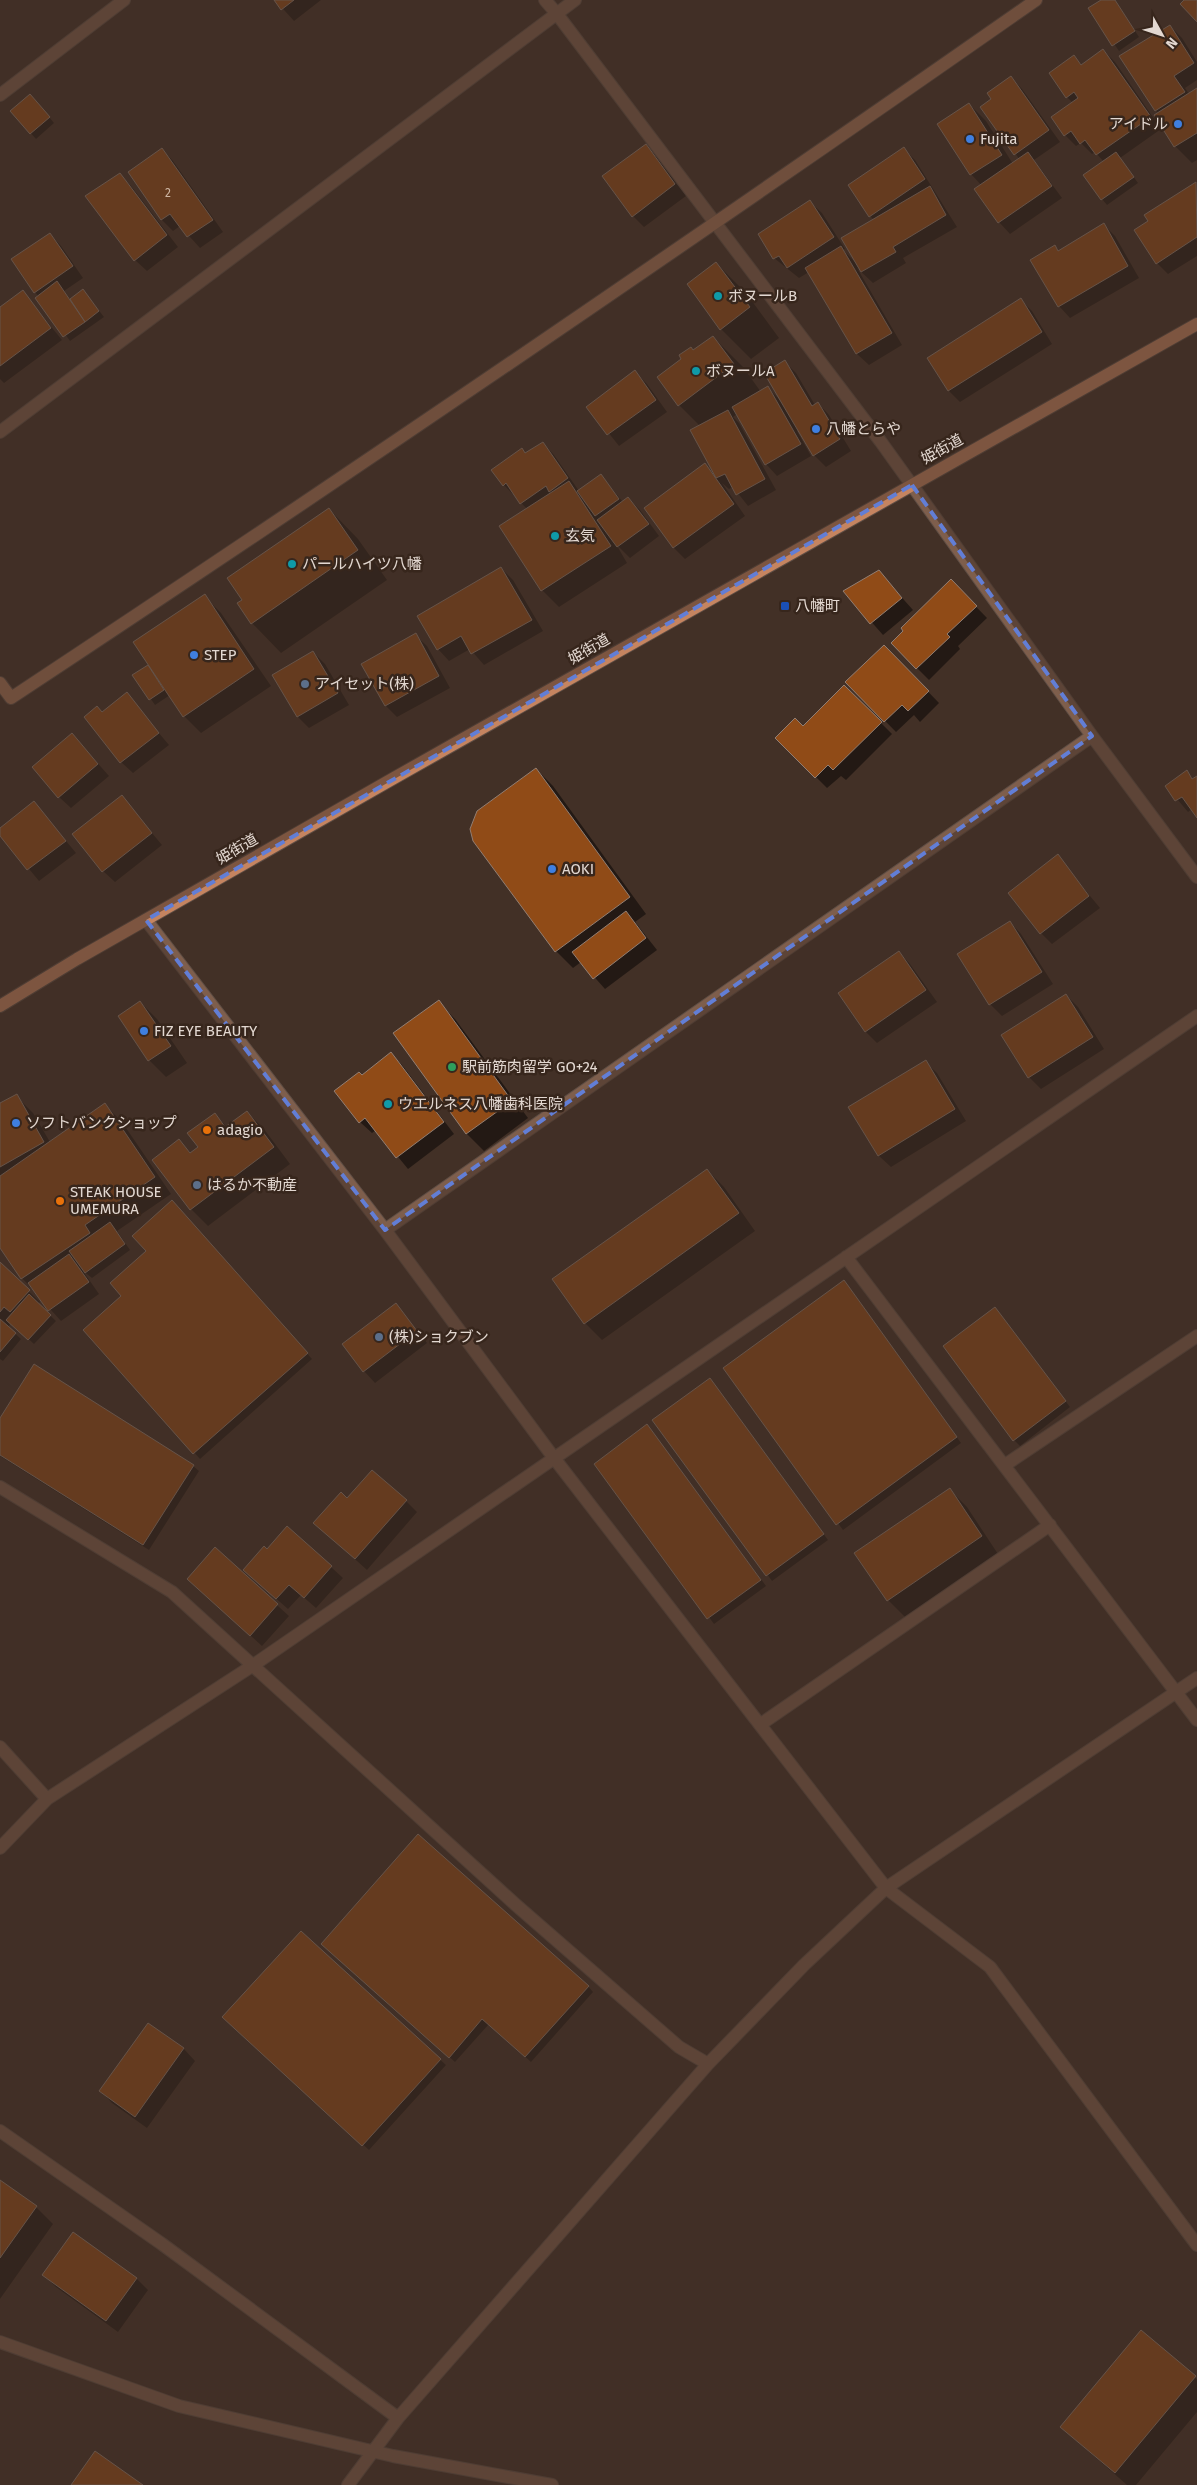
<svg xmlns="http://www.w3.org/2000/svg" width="1197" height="2485" font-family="'Fira Sans','Noto Sans JP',sans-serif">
  <rect width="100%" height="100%" fill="#423026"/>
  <path fill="#0007" d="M275,0H321L294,21Z
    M1103,0H1115L1139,37L1119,51L1090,9Z
    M1170,26L1182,38L1197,62V80L1185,88L1189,94L1197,90V160L1192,163L1175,146L1156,110Z
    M1103,50L1115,62L1161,129L1120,158L1138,183L1107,205L1102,199L1104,162L1095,152L1092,154L1081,143L1076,146L1065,135L1073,103L1067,97L1074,57L1082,65Z
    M1011,77L1022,89L1060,142L1034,160L1062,198L1010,234L999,222L982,186L971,174L969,104L986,121L1013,164L1020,160L982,107L993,100Z
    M36,101L54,123L36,139L11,111Z
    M646,146L657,157L686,196L644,227L633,216Z
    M162,149L173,161L223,232L200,248L180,226L173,231L162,220L130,172Z
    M904,149L915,160L957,227L903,258L906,263L873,283L857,268L902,345L869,365L857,354L809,272L799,278L774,258L810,202L822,213L845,249L843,250L856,263L874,220L870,216Z
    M119,174L131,186L178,247L147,271L135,260Z
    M1196,183L1197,256L1168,274L1157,263L1150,221Z
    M1104,225L1115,236L1139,278L1070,318L1059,306L1055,247L1059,251Z
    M50,234L61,246L83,278L64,291L70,299L83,290L104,317L70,341L35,292Z
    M716,263L746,293L779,338L751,359L721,329L688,285Z
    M23,292L62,340L4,383L0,379V309Z
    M1021,300L1032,311L1052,344L960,402L949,391L929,358Z
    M713,337L743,367L761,392L768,388L781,401L785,362L796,373L815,405L818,403L829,415L851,451L826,467L814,455L799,430L797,431L811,456L777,476L766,464L737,414L733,417L739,423L776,490L748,506L733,487L729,489L722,483L745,516L685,559L674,548L646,508L704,465L716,476L700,426L679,405L694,351Z
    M635,372L647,384L667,412L619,446L588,407Z
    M543,443L554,455L579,491L601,476L623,502L628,498L640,510L659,536L630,558L616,544L627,563L559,607L542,590L527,509L504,485L522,450L526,454Z
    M329,509L358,539L387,580L281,653L252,623Z
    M501,568L513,580L543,631L484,665L470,649L449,661L438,649Z
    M879,572L913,610L883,635L845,592Z
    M951,581L987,618L958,646L960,649L929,680L892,643Z
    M204,596L221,613L271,686L201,733L184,716L170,695L155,705L134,675L148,666L153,671Z
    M415,635L427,646L450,688L397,717L386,706L363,664Z
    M884,646L939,703L920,722L914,715L896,732L847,682Z
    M313,652L325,664L349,705L309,728L298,717Z
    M844,686L892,734L846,780L841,776L827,788L777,738L803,728Z
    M126,694L169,745L133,773L121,762L103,713Z
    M72,734L109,776L71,808L59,797Z
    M536,769L553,786L646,914L635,922L657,950L605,989L581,962L573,968L556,951Z
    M1186,772L1194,780L1197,777V816L1192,809L1188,812L1166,786Z
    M121,796L162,845L115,882L103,871Z
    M34,802L76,853L39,881L0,834V829Z
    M1057,856L1100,908L1052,944L1041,933Z
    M1010,922L1021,934L1053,984L1002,1016L990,1004L959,954Z
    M899,952L910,964L937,1002L877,1043L866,1032L840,993Z
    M1066,995L1078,1007L1104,1049L1041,1089L1029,1077L1003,1035Z
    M140,1002L157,1019L187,1063L166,1077L149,1060L119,1017Z
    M438,1002L455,1019L528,1118L484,1151L467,1134L395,1034Z
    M391,1054L402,1065L454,1134L408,1169L376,1130L372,1133L360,1122L362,1076Z
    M925,1062L937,1073L966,1121L891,1167L879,1156L850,1107Z
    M16,1096L33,1113L50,1142L105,1105L122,1122L171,1194L117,1231L130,1250L92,1278L83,1271L99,1294L61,1321L22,1278L0,1246V1105Z
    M247,1112L264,1129L290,1164L208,1226L191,1209L179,1141L192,1154L199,1148L214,1114L227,1127Z
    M707,1170L724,1187L755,1231L602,1340L585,1323L554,1279Z
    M178,1207L312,1359L200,1459L85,1330L123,1296L148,1251Z
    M0,1264L40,1302L38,1304L56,1321L34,1344L11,1323L8,1327L21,1339L3,1361L0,1359Z
    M849,1287L961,1443L843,1530L725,1368Z
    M396,1304L427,1343L375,1383L364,1371Z
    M995,1308L1070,1407L1020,1446L1014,1440Z
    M710,1379L828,1540L772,1581L654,1420Z
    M0,1420L193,1466L199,1471L149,1550L0,1456Z
    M647,1426L766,1586L714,1624L596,1464Z
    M950,1490L967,1507L998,1554L905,1617L888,1600Z
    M347,1500L406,1501L417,1512L367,1570L327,1534Z
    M215,1549L289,1616L262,1646L200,1590Z
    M267,1551L331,1567L343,1578L316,1608L301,1595L288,1609L256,1581Z
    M301,1933L446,2065L369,2150L229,2023Z
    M328,1949L588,1986L593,1992L531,2062L489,2024L455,2062Z
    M149,2024L184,2049L195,2061L147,2128L112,2103L101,2091Z
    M0,2182L36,2207L53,2224L0,2299Z
    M73,2234L137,2279L148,2290L118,2332L56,2287L44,2275Z
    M1141,2332L1197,2379V2412L1136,2485H1127L1061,2427Z"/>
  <path fill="#904b17" stroke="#927e72" d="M274,0H294L281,10Z
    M1101,0H1115L1135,31L1112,46L1088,8Z
    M1184,0H1197V22L1180,4Z
    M1170,25L1194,63L1174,76L1185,92L1155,111L1119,56Z
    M1103,49L1151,117L1096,155L1085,140L1080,144L1071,131L1064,136L1051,117L1078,98L1074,92L1066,98L1049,73L1074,55L1081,65Z
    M1011,76L1049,130L1014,155L980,107L991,99L987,93Z
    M1197,88V133L1174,147L1154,115Z
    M30,94L50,117L30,134L10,111Z
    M969,103L1002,155L970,175L937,124Z
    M646,144L675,184L632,217L602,176Z
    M904,147L925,179L869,217L848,185Z
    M162,148L213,220L187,237L170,214L161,220L128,172Z
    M1028,152L1052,186L998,223L974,189Z
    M1116,152L1134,177L1101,200L1083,175Z
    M120,173L167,235L134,261L85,196Z
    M1196,182L1197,237L1156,264L1134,230L1148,221L1144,215Z
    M930,186L946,215L893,247L896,252L861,272L841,238Z
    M810,200L834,237L787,268L779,256L773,259L758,234Z
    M1104,223L1128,266L1058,307L1030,260L1055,245L1058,251Z
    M50,233L73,266L34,293L11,259Z
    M841,246L892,333L856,354L805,268Z
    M716,262L750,307L720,330L687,284Z
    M57,281L85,322L63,337L35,298Z
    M83,289L99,311L85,322L70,299Z
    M23,290L51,328L0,366V307Z
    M1021,298L1042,332L948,391L927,358Z
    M713,336L734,364L678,406L657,377L681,359L679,355L691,347L693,350Z
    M785,360L812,406L818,402L840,439L813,456L764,373Z
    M635,370L656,400L607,435L586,407Z
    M768,386L801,444L765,465L732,407Z
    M728,410L765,479L736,495L725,474L716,478L690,430Z
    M543,442L568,478L549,492L546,486L520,504L506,483L503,486L491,470L522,448L525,453Z
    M705,463L734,504L673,548L644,508Z
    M601,474L619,499L595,516L577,491Z
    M569,481L611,546L541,591L499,526Z
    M628,497L649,524L617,547L597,520Z
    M329,508L358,550L251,624L237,603L242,600L227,578Z
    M501,567L532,620L471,654L461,636L437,650L417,616Z
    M879,570L902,598L870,624L843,591Z
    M951,579L977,606L947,634L950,637L916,669L891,643L903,631L901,628Z
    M205,594L254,669L183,717L133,642Z
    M416,633L439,676L385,706L361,664Z
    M884,645L929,691L908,711L902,705L884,722L845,682Z
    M313,651L338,693L297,717L272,675Z
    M148,665L164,690L149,700L132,675Z
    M844,685L882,722L833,770L828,765L815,778L775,738L795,718L803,726Z
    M127,692L159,733L120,763L84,717L97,706L102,712Z
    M72,733L98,764L58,798L32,767Z
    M536,768L630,897L555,952L473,841L470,829L477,811Z
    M1187,770L1192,779L1197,776V818L1182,797L1175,801L1165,786Z
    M122,795L152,833L102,872L72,834Z
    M34,801L66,841L27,870L0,836V828Z
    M1058,854L1089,896L1040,934L1008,893Z
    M626,911L646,938L593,979L572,952Z
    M1010,921L1042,972L989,1005L957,954Z
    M899,951L926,990L865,1032L838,993Z
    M1066,994L1093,1037L1028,1078L1001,1035Z
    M439,1000L512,1101L466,1134L393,1033Z
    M140,1001L171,1046L148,1061L118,1016Z
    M391,1052L444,1122L396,1158L365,1118L359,1123L334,1091L359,1072L362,1075Z
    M926,1060L955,1109L878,1156L848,1107Z
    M17,1094L44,1142L0,1167V1103Z
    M105,1103L155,1177L85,1225L90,1233L21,1279L0,1248V1176Z
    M247,1111L274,1147L190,1210L152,1160L179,1139L190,1153L198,1147L187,1133L215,1113L225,1127Z
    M707,1169L739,1213L584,1324L552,1279Z
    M172,1200L308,1353L193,1454L83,1330L121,1296L110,1283L146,1251L132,1236Z
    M110,1222L125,1244L85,1273L69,1251Z
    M69,1254L89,1282L48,1311L28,1283Z
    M0,1262L30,1290L10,1312L4,1307L0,1312Z
    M844,1280L957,1437L836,1525L723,1368Z
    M29,1294L51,1315L28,1340L6,1320Z
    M396,1303L417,1331L363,1372L342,1344Z
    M995,1307L1066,1401L1013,1441L943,1346Z
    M0,1319L16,1333L0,1352Z
    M34,1364L194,1465L143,1545L0,1455V1418Z
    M710,1378L824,1534L766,1576L652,1420Z
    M647,1424L761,1580L707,1619L594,1464Z
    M372,1470L407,1500L355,1559L313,1523L341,1492L347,1498Z
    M950,1488L982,1536L887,1601L854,1553Z
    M287,1526L332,1566L304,1598L289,1585L276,1599L243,1570L264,1546L267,1549Z
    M215,1547L278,1604L250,1636L187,1579Z
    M418,1834L589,1986L525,2057L482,2019L449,2058L321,1944Z
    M301,1931L441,2059L362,2146L222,2017Z
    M148,2023L184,2048L135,2117L99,2091Z
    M0,2180L37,2206L0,2258Z
    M73,2232L137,2278L106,2321L42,2275Z
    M1141,2330L1196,2376L1115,2473L1060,2427Z
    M95,2451L143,2485H71Z"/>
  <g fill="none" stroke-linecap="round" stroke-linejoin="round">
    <defs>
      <path id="street" d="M545,0L557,14L881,442L1092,736L1197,877
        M0,95L124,0
        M0,432L575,0
        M146,920L385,1230L554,1458L886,1888L990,1967L1197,2245
        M385,1230L1092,736
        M846,1257L1197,1720
        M1005,1465L1197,1336
        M0,1487L172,1592L516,1905L679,2047L708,2064
        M761,1724L1050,1525
        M0,1747L47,1799
        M0,1848L47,1799L252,1666L1197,1016
        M0,2131L162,2244L398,2418
        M0,2342L179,2406L393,2456L552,2485
        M348,2485L398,2418L708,2064L804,1965L886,1888L1197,1678"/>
      <path id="secondary" d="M0,683L11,698C356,470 697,237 1036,0"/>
      <path id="primary" d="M0,1006L77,959L394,778L1197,324"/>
    </defs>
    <use href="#street" stroke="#5f4e45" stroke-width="14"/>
    <use href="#secondary" stroke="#5f4e45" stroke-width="14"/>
    <use href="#primary" stroke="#5f4e45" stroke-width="14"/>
    <use href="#street" stroke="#7e5e4c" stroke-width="12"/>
    <use href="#secondary" stroke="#a67458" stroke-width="12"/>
    <use href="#primary" stroke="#c58460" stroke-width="12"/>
  </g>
  <path d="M0 0H1197V2485H0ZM912,485L1092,736L385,1230L146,920Z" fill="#423026" fill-opacity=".55" fill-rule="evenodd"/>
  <path fill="none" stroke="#627ed6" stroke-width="4" stroke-dasharray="10 6" stroke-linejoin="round" d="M912,485L1092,736L385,1230L146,920Z"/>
  <g fill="#3f7fe0" stroke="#37261c" stroke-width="2">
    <circle cx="1178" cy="124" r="5"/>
    <circle cx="970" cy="139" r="5"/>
    <circle cx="816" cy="429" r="5"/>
    <circle cx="194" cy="655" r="5"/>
    <circle cx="552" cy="869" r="5"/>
    <circle cx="144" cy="1031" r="5"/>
    <circle cx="16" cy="1123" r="5"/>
  </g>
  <g fill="#0f9aa8" stroke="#37261c" stroke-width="2">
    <circle cx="718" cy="296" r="5"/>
    <circle cx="696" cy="371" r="5"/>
    <circle cx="555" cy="536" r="5"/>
    <circle cx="292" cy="564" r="5"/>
    <circle cx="388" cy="1104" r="5"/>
  </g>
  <rect fill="#1a4fb4" stroke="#37261c" stroke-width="2" x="780" y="601" width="10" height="10" rx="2.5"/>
  <g fill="#5c6f8a" stroke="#37261c" stroke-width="2">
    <circle cx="305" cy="684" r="5"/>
    <circle cx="197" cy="1185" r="5"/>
    <circle cx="379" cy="1337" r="5"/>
  </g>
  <circle fill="#2e9e5b" stroke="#37261c" stroke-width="2" cx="452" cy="1067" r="5"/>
  <g fill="#e8710a" stroke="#37261c" stroke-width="2">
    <circle cx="207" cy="1130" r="5"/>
    <circle cx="60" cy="1201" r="5"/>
  </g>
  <g text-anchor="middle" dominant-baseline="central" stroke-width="5" stroke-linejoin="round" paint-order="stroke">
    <g font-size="12" fill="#ceb5a2">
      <text x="168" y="193">2</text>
    </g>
    <g font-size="15" fill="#e3d8d1" stroke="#37261c" text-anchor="start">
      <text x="1168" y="124" text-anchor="end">アイドル</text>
      <text x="980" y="139">Fujita</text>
      <text x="728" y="296">ボヌールB</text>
      <text x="706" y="371">ボヌールA</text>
      <text x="826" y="429">八幡とらや</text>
      <text x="565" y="536">玄気</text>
      <text x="302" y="564">パールハイツ八幡</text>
      <text x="795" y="606">八幡町</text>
      <text x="204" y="655">STEP</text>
      <text x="315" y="684">アイセット(株)</text>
      <text x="562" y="869">AOKI</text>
      <text x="154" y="1031">FIZ EYE BEAUTY</text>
      <text x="462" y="1067">駅前筋肉留学 GO+24</text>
      <text x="398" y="1104">ウエルネス八幡歯科医院</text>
      <text x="26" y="1123">ソフトバンクショップ</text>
      <text x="217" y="1130">adagio</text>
      <text x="207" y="1185">はるか不動産</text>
      <text x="70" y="1192">STEAK HOUSE<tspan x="70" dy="17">UMEMURA</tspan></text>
      <text x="389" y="1337">(株)ショクブン</text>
    </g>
    <g font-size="15" fill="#e3d8d1" stroke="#37261c">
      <text transform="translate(942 449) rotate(-29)">姫街道</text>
      <text transform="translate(589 649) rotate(-30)">姫街道</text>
      <text transform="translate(237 849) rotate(-30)">姫街道</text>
    </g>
  </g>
  <g transform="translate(1162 35) rotate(130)" stroke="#37261c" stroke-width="4" paint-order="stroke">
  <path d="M0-4L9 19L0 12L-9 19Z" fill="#e3d8d1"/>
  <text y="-8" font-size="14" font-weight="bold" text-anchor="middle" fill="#e3d8d1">N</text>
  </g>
</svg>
